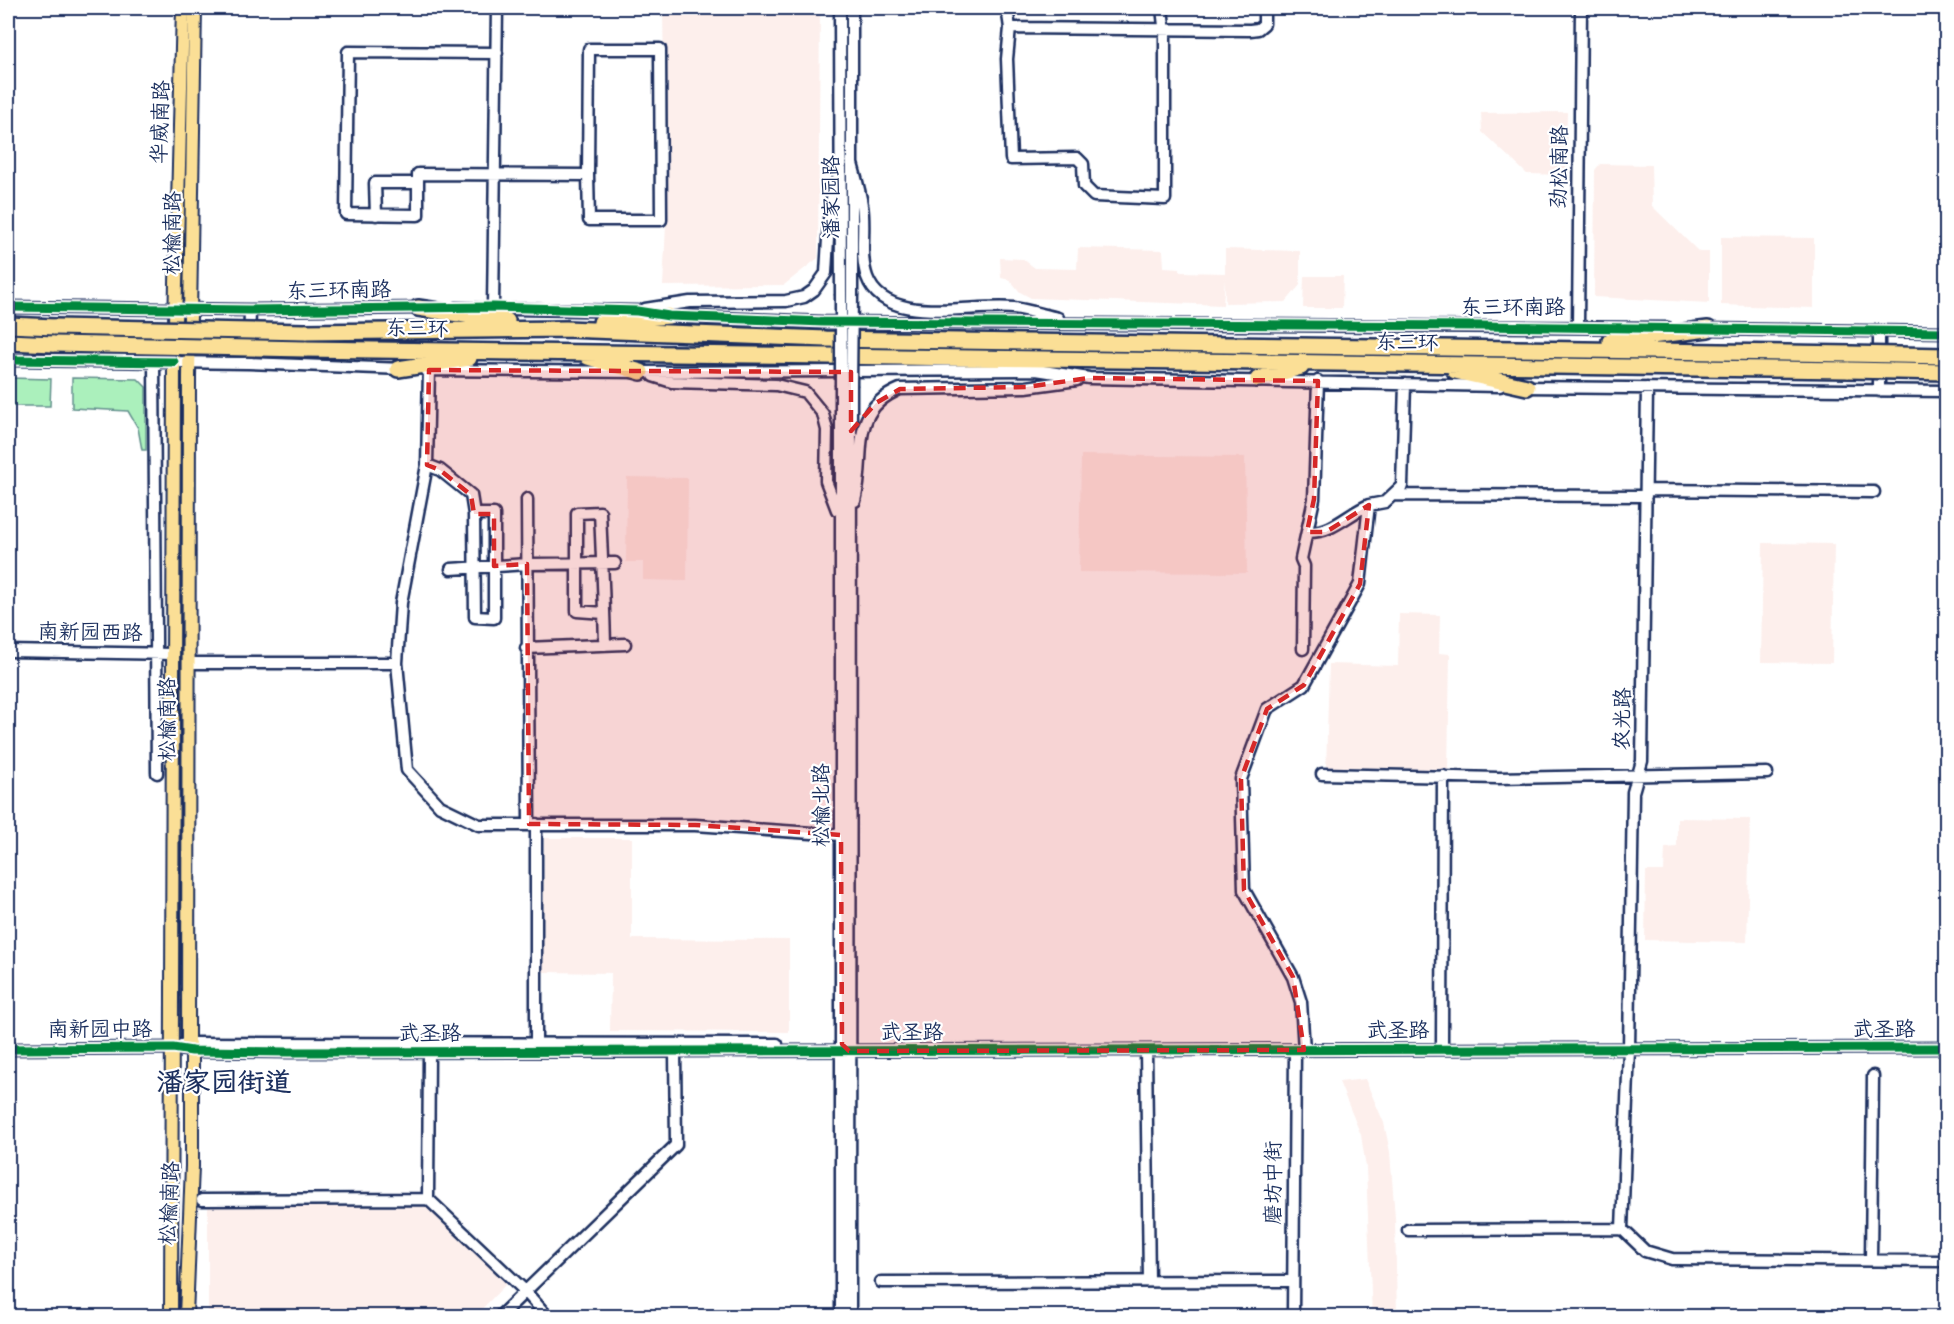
<svg xmlns="http://www.w3.org/2000/svg" width="1954" height="1324" font-family="Mynerve,'LXGW WenKai TC',sans-serif">
  <rect width="100%" height="100%" fill="#fff"/>
  <filter id="ink" filterUnits="userSpaceOnUse"><feTurbulence type="fractalNoise" baseFrequency=".0167" numOctaves="2"/><feDisplacementMap in="SourceGraphic" scale="12" xChannelSelector="R" yChannelSelector="G"/><feConvolveMatrix kernelMatrix="1 2 1 2 8 2 1 2 1" color-interpolation-filters="sRGB"/></filter>
  <g filter="url(#ink)">
    <path fill="#fdefec" d="M663,8H820L818,258L784,285L663,286L666,224Z
      M1567,112L1566,175L1527,174L1482,132L1481,113Z
      M1600,164L1651,165L1652,206L1699,252H1709V303L1594,297L1595,170Z
      M1721,237L1814,238V308L1721,305Z
      M1078,248L1163,250L1164,267L1180,268V272L1225,273V249L1300,251V285L1286,302L1225,303V279L1223,305L1031,298L1020,292L1010,280L1001,278L1000,258L1023,259L1035,268L1077,269Z
      M1304,276H1343L1342,308H1303Z
      M1081,455L1245,457L1247,573L1079,572Z
      M627,477L688,478L687,581L643,580V562H626Z
      M1763,543L1834,544L1832,663L1761,662Z
      M1399,614L1440,615L1439,653L1450,654L1448,773L1326,770L1329,664L1398,666Z
      M1677,818L1750,819L1747,942L1645,940L1646,871H1664L1665,848L1677,847Z
      M544,838H632V939L789,940V1032L610,1031L611,973L543,972Z
      M1365,1079L1384,1123L1390,1152L1395,1218L1397,1316H1372L1366,1168L1361,1135L1339,1082Z
      M208,1204H427L508,1282L475,1316H208Z"/>
    <path fill="#abf0bc" stroke="#63908d" stroke-width="1.5" d="M8,378L51,379L50,406H8Z
      M72,378L138,379L146,387V450H142L138,428L128,411L72,408Z"/>
    <g fill="none" stroke-linecap="round" stroke-linejoin="round">
      <defs>
        <path id="minor" d="M840,8L841,294
          M852,8V294
          M1007,8L1010,28L1007,59L1011,159L1077,158L1083,164L1084,186L1094,196L1165,199V35L1162,8
          M1010,28L1250,30L1258,29L1264,24V8
          M497,53L348,52L346,214L418,215V174L588,175L589,49H660L661,220H589L588,175
          M851,160C855,175 860,190 862,205C866,228 859,254 867,277C885,328 973,303 1014,308C1028,310 1044,315 1058,318
          M376,215L375,183H418
          M8,307L250,310L424,308
          M493,307L497,8
          M455,308L637,311L669,316L823,322L1668,328
          M645,309L690,302L786,301L804,297L814,290L826,273L830,205L841,169
          M1578,327L1581,8
          M1702,329L1946,332
          M249,355L250,310
          M8,360L248,363L403,369
          M154,361L157,773
          M425,370L641,372L1036,370L1089,378L1500,386
          M429,370L427,465L401,603L397,663L407,770L440,806L479,825H695L841,835
          M653,376L672,382L776,385L805,392L823,414L827,430L826,481L837,510
          M841,386V1316
          M1522,387L1946,391
          M1879,391V331
          M427,465L440,470L471,495L474,514
          M1646,490L1874,492
          M1393,495L1646,496
          M527,499L529,824
          M855,501C867,455 847,411 900,389L1026,387L1077,380
          M474,514H494V618L475,617Z
          M1309,532C1334,532 1346,515 1369,505
          M451,569L527,564L615,563
          M604,613L577,611V513L600,512C602,557 604,601 605,645
          M526,648L625,644
          M1303,649L1304,566L1301,559L1314,499L1318,381
          M8,651L173,654
          M188,663H397
          M1322,774L1498,778L1767,773
          M536,824V1044
          M181,1045L188,1043L777,1044
          M8,1049L173,1048L192,1051L289,1052L1946,1048
          M1442,1049L1443,776
          M1146,1050L1149,1281
          M1304,1050L1301,1002L1293,977L1244,890L1241,779L1267,709L1304,685L1360,584L1369,505L1385,502L1402,486L1405,384
          M429,1052L428,1199L524,1290L547,1316
          M202,1200L428,1199
          M1622,1229L1629,1049L1633,792L1642,761L1647,388
          M1408,1230L1622,1229L1645,1251L1672,1259L1946,1261
          M1871,1259L1873,1076
          M881,1282L1293,1281
          M500,1316L676,1145L675,1051
          M850,1316L851,386
          M1293,1316L1295,1050"/>
        <path id="major" d="M171,1316L174,362L183,8
          M186,1316L192,1166V1051L188,1043L189,377L195,8"/>
        <path id="highway" d="M418,308L507,321
          M601,322L669,316
          M8,325L55,327
          M305,332L566,329L826,339L1850,354
          M1610,341L1708,329
          M8,342L54,344
          M305,349L1849,370
          M588,357L641,372
          M398,369L469,358
          M1455,371L1527,387
          M1258,379L1301,367"/>
      </defs>
      <use href="#minor" stroke="#1b2f5e" stroke-width="15"/>
      <use href="#major" stroke="#1b2f5e" stroke-width="16"/>
      <use href="#highway" stroke="#1b2f5e" stroke-width="20"/>
      <use href="#minor" stroke="#fff" stroke-width="10"/>
      <use href="#major" stroke="#fbdf96" stroke-width="12"/>
      <use href="#highway" stroke="#fbdf96" stroke-width="15"/>
      <defs>
        <path id="minor-bridge" d="M841,386V294
          M851,386L852,294"/>
        <path id="highway-bridge" d="M55,327L305,332
          M54,344L305,349
          M1850,354L1946,356
          M1849,370L1946,372"/>
      </defs>
      <use href="#minor-bridge" stroke="#1b2f5e" stroke-width="15" stroke-linecap="butt"/>
      <use href="#highway-bridge" stroke="#1b2f5e" stroke-width="20" stroke-linecap="butt"/>
      <use href="#minor-bridge" stroke="#fff" stroke-width="10"/>
      <use href="#highway-bridge" stroke="#fbdf96" stroke-width="15"/>
      <defs>
        <path id="cycleway" d="M8,307L250,310L493,307L637,311L669,316L823,322L1480,326L1946,332
          M8,360L174,362
          M8,1049L173,1048L192,1051L289,1052L1946,1048"/>
      </defs>
      <use href="#cycleway" stroke="#fff" stroke-width="13"/>
      <use href="#cycleway" stroke="#00873e" stroke-width="9"/>
    </g>
  </g>
  <path fill="#d62828" fill-opacity="0.2" stroke="#d62828" stroke-width="4.5" stroke-dasharray="12 8" stroke-linejoin="round" d="M429,370L851,372V431L876,403L900,389L1026,387L1089,378L1318,381L1314,499L1307,532H1326L1369,505L1360,584L1304,685L1267,709L1241,779L1244,890L1293,977L1304,1050L849,1051L842,1044L841,835L695,825L529,824L527,564L494,566V514H474L471,495L440,470L427,465Z"/>
  <g text-anchor="middle" dominant-baseline="central" stroke-width="4.5" stroke-linejoin="round" paint-order="stroke">
    <g font-size="21" fill="#1b2f5e" stroke="#fff">
      <text transform="translate(161 122) rotate(-88)">华威南路</text>
      <text transform="translate(1560 167) rotate(-89)">劲松南路</text>
      <text transform="translate(832 197) rotate(-90)">潘家园路</text>
      <text transform="translate(173 233) rotate(-89)">松榆南路</text>
      <text transform="translate(339 291) rotate(-1)">东三环南路</text>
      <text x="1513" y="308">东三环南路</text>
      <text transform="translate(417 329) rotate(1)">东三环</text>
      <text transform="translate(1407 343) rotate(1)">东三环</text>
      <text transform="translate(90 633) rotate(1)">南新园西路</text>
      <text transform="translate(168 719) rotate(-90)">松榆南路</text>
      <text transform="translate(1623 719) rotate(-89)">农光路</text>
      <text transform="translate(822 805) rotate(-90)">松榆北路</text>
      <text x="100" y="1030">南新园中路</text>
      <text x="1884" y="1030">武圣路</text>
      <text x="1398" y="1031">武圣路</text>
      <text x="912" y="1033">武圣路</text>
      <text x="430" y="1034">武圣路</text>
      <text transform="translate(1274 1183) rotate(-90)">磨坊中街</text>
      <text transform="translate(170 1203) rotate(-87)">松榆南路</text>
    </g>
    <g font-size="27" font-weight="bold" fill="#1b2f5e" stroke="#fff">
      <text x="224" y="1083">潘家园街道</text>
    </g>
  </g>
  <rect width="1954" height="1324" fill="none" stroke="#fff" stroke-width="30"/>
  <rect x="15" y="15" width="1924" height="1294" fill="none" stroke="#1b2f5e" stroke-width="2" filter="url(#ink)"/>
</svg>
